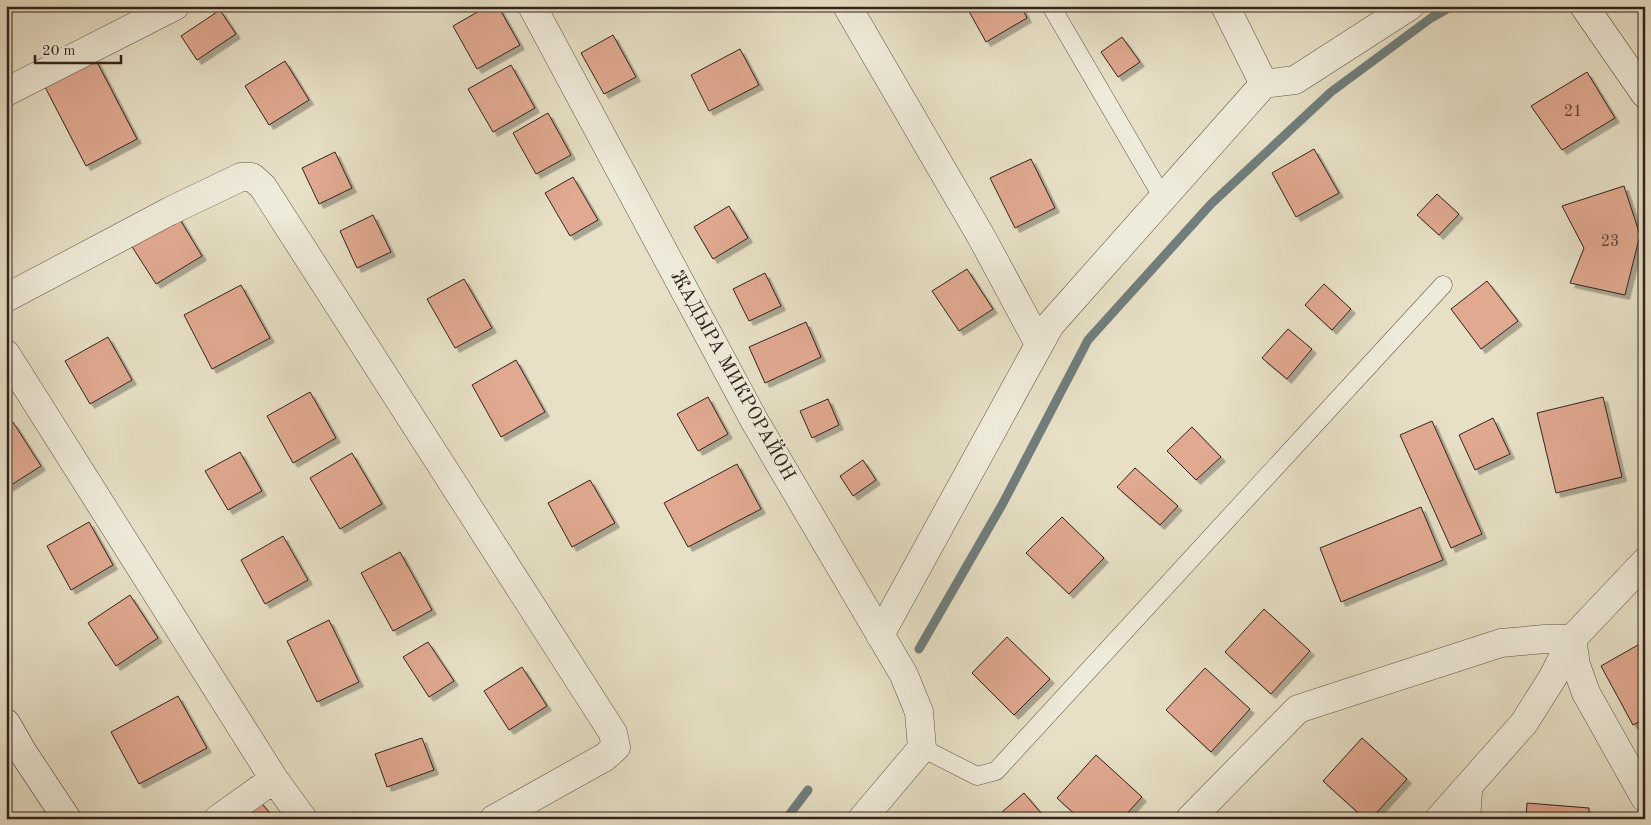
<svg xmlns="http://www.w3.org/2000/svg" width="1651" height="825" font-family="'Old Standard TT',serif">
  <defs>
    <filter id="shadow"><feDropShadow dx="4.5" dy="4.5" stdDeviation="0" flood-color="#0004"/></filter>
  </defs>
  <rect width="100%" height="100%" fill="#e7e0c6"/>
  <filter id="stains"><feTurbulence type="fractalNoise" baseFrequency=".004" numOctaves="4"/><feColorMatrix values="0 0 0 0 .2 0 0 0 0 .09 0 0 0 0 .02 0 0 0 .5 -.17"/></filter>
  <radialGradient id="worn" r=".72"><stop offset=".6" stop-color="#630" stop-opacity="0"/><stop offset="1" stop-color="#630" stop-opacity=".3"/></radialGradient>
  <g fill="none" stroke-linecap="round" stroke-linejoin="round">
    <path stroke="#707e7c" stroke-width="9" d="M919,649L1003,503L1088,340L1211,204L1331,92L1431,18L1452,6
      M786,819L808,790"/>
  </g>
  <path fill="#e0a990" stroke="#33231c" filter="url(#shadow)" d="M488,6H498L520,45L477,69L453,26Z
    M966,6H1021L1027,18L986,42Z
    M220,10L236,34L197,60L181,36Z
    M613,35L636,77L604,94L581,53Z
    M1122,37L1140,62L1118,77L1101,52Z
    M740,49L759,85L709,111L691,75Z
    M96,60L137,139L86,166L45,87Z
    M285,61L309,100L269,125L245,86Z
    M511,65L535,108L493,132L468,89Z
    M1587,72L1615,118L1562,150L1531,106Z
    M548,113L571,155L536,174L513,133Z
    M1314,149L1339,193L1296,217L1272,173Z
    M335,152L352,188L319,204L302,168Z
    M1031,159L1055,208L1015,228L990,178Z
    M573,177L598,220L570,236L545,193Z
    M1624,186L1640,235L1625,295L1570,283L1584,248L1562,206Z
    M1437,194L1459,214L1439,235L1417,215Z
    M729,206L748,238L713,259L694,227Z
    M176,213L202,256L156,284L129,242Z
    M373,215L391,252L357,268L340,231Z
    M967,269L993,309L959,331L932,291Z
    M765,273L781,306L749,321L733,289Z
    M464,279L492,328L455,348L427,299Z
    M1487,281L1518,321L1481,349L1451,309Z
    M1324,284L1351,309L1332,330L1305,305Z
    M241,285L270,338L212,369L184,315Z
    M806,322L821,357L765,383L749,347Z
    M1288,329L1312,349L1287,379L1262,358Z
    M108,337L132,380L90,404L65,361Z
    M516,360L545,412L501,437L472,385Z
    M310,392L336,438L293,463L267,416Z
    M708,397L728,434L698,451L677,414Z
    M1603,397L1622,477L1556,493L1537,413Z
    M828,399L839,425L812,438L800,411Z
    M1493,418L1510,454L1475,470L1459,435Z
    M1432,421L1482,534L1451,548L1400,435Z
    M13,422L41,466L8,487L6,485V426Z
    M1192,427L1221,457L1196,480L1167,451Z
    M240,452L262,491L228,510L205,471Z
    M352,453L382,504L340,529L310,478Z
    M863,460L876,480L853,496L840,476Z
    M737,464L761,509L688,547L664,503Z
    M1135,468L1178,506L1160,525L1117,487Z
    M590,480L615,523L572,547L548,503Z
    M1421,507L1443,560L1341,602L1320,548Z
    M1062,517L1104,558L1069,594L1026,553Z
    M89,522L113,565L71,590L47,546Z
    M283,536L308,580L265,604L241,560Z
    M400,552L432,610L393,631L361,573Z
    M130,595L158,638L116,666L88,623Z
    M1264,609L1310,651L1271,694L1225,652Z
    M329,620L359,682L317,702L287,641Z
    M1007,637L1050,679L1014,715L972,673Z
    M1645,641V719L1633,725L1601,666Z
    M428,642L454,681L429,697L403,657Z
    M522,667L547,706L509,730L484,691Z
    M1205,668L1250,709L1211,752L1166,710Z
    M178,696L207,748L139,784L111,732Z
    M422,738L434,770L387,787L375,754Z
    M1362,738L1407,779L1371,819H1365L1323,781Z
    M1096,755L1142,797L1122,819H1080L1057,798Z
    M1024,793L1046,819H1008L1002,812Z
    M257,798L275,819H232Z
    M1527,803L1589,808V819H1526Z"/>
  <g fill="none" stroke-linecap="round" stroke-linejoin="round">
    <defs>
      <path id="lane" d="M1051,6L1163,198
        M922,748L977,776L996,771L1443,285
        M1471,819L1474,779"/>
      <path id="street" d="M532,6L754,420L904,675L919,712L922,748L862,819
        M847,6L982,238L1039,344
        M1225,6L1264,84
        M6,92L175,6
        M6,298L170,211L241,177H252L263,187L613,733L616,747L605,757L494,819
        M6,354L274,779L303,819
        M880,635L1050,325L1264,84L1295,80L1410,6
        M1572,639L1576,665L1586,693L1645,798
        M218,819L274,779
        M1190,819L1298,709L1501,643L1545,639H1572
        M1439,819L1524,723L1553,677L1572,639L1645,562"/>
      <path id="secondary" d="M1584,6L1645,94
        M6,723L22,751L67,819"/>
    </defs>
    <use href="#lane" stroke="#605246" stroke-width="19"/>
    <use href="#street" stroke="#605246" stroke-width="29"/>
    <use href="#secondary" stroke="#33231c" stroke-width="29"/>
    <use href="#lane" stroke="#efebda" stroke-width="18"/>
    <use href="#street" stroke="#efebda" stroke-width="28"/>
    <use href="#secondary" stroke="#efebda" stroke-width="28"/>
  </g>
  <g text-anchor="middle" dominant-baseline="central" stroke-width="4" stroke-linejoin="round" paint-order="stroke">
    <g font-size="16" fill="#5e4439">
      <text x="1573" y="112">21</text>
      <text x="1610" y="242">23</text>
    </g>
    <g font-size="19" fill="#33231c" stroke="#efebda">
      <text transform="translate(732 376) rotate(61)">ЖАДЫРА МИКРОРАЙОН</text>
    </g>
  </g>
  <rect width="1651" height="825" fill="none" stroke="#e7e0c6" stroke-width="25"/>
  <rect x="8" y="8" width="1636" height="810" fill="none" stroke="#33231c" stroke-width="2.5"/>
  <rect x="12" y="12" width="1626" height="800" fill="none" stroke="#33231c"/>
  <path d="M35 55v8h86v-8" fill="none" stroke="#33231c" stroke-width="2.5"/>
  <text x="42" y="55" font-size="15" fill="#33231c" stroke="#efebda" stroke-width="4" paint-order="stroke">20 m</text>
  <rect width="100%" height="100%" filter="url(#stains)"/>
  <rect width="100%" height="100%" fill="url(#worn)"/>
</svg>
